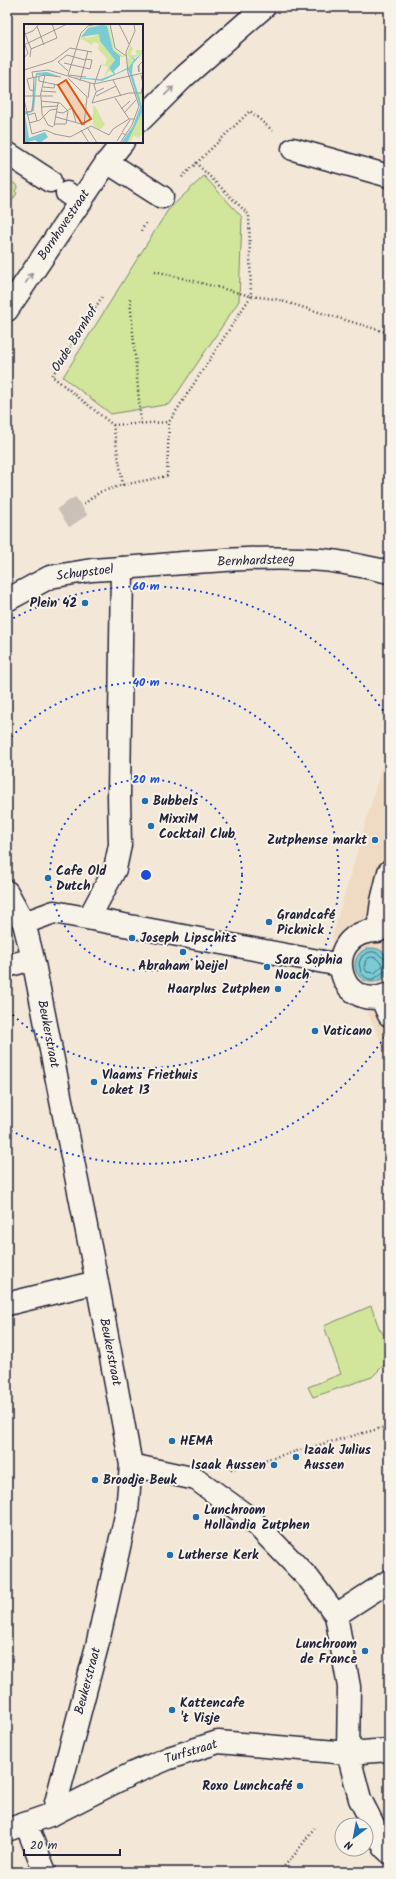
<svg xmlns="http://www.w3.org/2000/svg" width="396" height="1879" font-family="Kalam,sans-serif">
  <rect width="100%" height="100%" fill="#f3e8d7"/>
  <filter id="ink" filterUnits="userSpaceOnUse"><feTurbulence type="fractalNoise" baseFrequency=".025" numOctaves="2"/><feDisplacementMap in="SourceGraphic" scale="8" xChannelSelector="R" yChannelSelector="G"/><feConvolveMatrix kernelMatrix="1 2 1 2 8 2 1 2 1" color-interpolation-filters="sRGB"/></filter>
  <g filter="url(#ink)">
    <path fill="#efdbc3" d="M389,742V1059L332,937Z"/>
    <path fill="#d1e69b" stroke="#7a846b" d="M204,176L242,217L239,301L170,404L111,414L63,377L168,210Z
      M7,179L18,186L15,191L17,193L7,209Z
      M371,1306L379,1328L389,1342V1360L372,1377L313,1397L308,1387L341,1374L324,1326Z"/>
    <path fill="#7acbd3" stroke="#578796" d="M355 965a17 17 0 1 1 34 0a17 17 0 1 1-34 0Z"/>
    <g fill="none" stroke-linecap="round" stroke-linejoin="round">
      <path stroke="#456678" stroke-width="1" d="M371,957L376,958L383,965L375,973L367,972L364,967L366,960Z
        M389,960C378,959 378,945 362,956L359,963L361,973C374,988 379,971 389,970"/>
      <path stroke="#c9c0b8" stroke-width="22" stroke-dasharray="22 11" stroke-linecap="butt" d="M63,518L84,504"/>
      <defs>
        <path id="pedestrian" d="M7,153L50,181
          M107,162L162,197
          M67,193L81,202
          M7,600L50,577L92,570L122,568L119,796L120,845L115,869L89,918
          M389,872L382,901L378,931C320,930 335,1016 389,994
          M7,892L24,923L33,959L97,1282L131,1465L127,1511L97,1646L53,1814
          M24,923L54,912L340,965
          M7,966L33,959
          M381,997L389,1015
          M7,1304L97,1282
          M131,1465L196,1479L251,1519L309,1579L336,1615L349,1687L348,1753L360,1799L385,1848
          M336,1615L389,1581
          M26,1824L45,1872
          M7,1830L53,1814L131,1774L169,1758L218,1742L348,1753L389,1750"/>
        <path id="minor" d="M142,119L185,76L264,7
          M293,149L389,176
          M7,310L107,162L123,142
          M122,568C188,563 256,555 323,560C345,562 367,567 389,572
          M385,1848L389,1852"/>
      </defs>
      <use href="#pedestrian" stroke="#22223b" stroke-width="25"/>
      <use href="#minor" stroke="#22223b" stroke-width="25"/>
      <path stroke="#22223b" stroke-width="2.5" stroke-dasharray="1 3" stroke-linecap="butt" d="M182,177L250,111L273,131
        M141,231L147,221
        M155,271L251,296L275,299L389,333
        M130,299L141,423
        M113,425L169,422
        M123,485L167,476L169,422L251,296L249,215L196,163
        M84,504L100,492L123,485L113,425L52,376L102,297
        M231,1469L389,1426
        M279,1872L296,1853L314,1828"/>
      <use href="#pedestrian" stroke="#f7f3e8" stroke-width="22"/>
      <use href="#minor" stroke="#f7f3e8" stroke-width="22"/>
    </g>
    <defs><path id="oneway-shaft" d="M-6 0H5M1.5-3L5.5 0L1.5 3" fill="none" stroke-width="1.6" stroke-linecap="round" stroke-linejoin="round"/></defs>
    <g stroke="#97959a">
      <use href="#oneway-shaft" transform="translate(169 91) rotate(-44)"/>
      <use href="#oneway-shaft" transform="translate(29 278) rotate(-56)"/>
    </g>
  </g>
  <g fill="none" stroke="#1d4ed8" stroke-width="2" stroke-dasharray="2 4">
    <circle cx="146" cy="875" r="96"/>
    <path d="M7 741A193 193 0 1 1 7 1009"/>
    <path d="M388 1032A289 289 0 0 1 8 1129M8 621A289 289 0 0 1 388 718"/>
  </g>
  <g fill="#1f6fb2" stroke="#f7f3e8" stroke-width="1.5">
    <circle cx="85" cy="603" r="4"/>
    <circle cx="145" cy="801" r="4"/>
    <circle cx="151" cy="826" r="4"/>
    <circle cx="375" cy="840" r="4"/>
    <circle cx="48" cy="878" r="4"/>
    <circle cx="269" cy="922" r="4"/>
    <circle cx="132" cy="938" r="4"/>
    <circle cx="183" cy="952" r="4"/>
    <circle cx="267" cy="967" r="4"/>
    <circle cx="278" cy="989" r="4"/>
    <circle cx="315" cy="1031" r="4"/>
    <circle cx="94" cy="1082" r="4"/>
    <circle cx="172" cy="1441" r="4"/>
    <circle cx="296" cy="1457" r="4"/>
    <circle cx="274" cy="1465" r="4"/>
    <circle cx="95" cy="1480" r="4"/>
    <circle cx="196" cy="1517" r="4"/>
    <circle cx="170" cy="1555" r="4"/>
    <circle cx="365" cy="1651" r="4"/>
    <circle cx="172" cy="1710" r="4"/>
    <circle cx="300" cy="1786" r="4"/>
  </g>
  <g text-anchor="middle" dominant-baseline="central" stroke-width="4" stroke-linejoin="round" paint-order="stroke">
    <g font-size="13" fill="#22223b" stroke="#f7f3e8">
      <text transform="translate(64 225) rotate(-56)">Bornhovestraat</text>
      <text transform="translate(75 339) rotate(-58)">Oude Bornhof</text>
      <text transform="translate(256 561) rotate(-2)">Bernhardsteeg</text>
      <text transform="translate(85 573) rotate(-7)">Schupstoel</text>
      <text transform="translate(48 1034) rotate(79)">Beukerstraat</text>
      <text transform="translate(110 1352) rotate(79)">Beukerstraat</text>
      <text transform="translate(88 1681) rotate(-75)">Beukerstraat</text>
      <text transform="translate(191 1752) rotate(-17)">Turfstraat</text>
    </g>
    <g font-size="13" font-weight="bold" fill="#22223b" stroke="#f7f3e8" text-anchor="start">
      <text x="77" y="603" text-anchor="end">Plein 42</text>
      <text x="153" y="801">Bubbels</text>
      <text x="159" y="819">MixxiM<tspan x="159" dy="15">Cocktail Club</tspan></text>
      <text x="367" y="840" text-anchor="end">Zutphense markt</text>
      <text x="56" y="871">Cafe Old<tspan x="56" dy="15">Dutch</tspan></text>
      <text x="277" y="915">Grandcafé<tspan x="277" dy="15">Picknick</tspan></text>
      <text x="140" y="938">Joseph Lipschits</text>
      <text x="275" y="960">Sara Sophia<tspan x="275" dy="15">Noach</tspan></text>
      <text x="183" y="966" text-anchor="middle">Abraham Weijel</text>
      <text x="270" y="989" text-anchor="end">Haarplus Zutphen</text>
      <text x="323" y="1031">Vaticano</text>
      <text x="102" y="1075">Vlaams Friethuis<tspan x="102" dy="15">Loket 13</tspan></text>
      <text x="180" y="1441">HEMA</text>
      <text x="304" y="1450">Izaak Julius<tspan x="304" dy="15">Aussen</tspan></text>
      <text x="266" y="1465" text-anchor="end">Isaak Aussen</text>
      <text x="103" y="1480">Broodje Beuk</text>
      <text x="204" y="1510">Lunchroom<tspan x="204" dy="15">Hollandia Zutphen</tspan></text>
      <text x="178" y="1555">Lutherse Kerk</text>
      <text x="357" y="1644" text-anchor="end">Lunchroom<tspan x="357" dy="15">de France</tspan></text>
      <text x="180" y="1703">Kattencafe<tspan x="180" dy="15">'t Visje</tspan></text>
      <text x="292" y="1786" text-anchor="end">Roxo Lunchcafé</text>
    </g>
  </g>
  <g transform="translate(24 24)">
    <rect width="119" height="119" fill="#f3e8d7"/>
    <path d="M73,1L65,4L57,12L63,14L75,10L76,17L91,36L85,44L90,50L85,47L80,54L84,43L77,41L79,36L78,40L81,41L83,35L74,25L75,20L70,18L68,21L57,15V12L63,5L67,2L75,1H85L90,25L101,33H96L89,26L83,2ZM106,21L109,24L107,31H113L111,26H119V28L110,34L104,33L110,36L104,44L103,33L106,35L103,30ZM113,69L119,70V107H114L119,108L115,114L112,112L114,116L110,111L107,117L103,119L119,83ZM69,82H71L81,101L75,106L69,101Z" fill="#d1e69b"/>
    <path d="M78,1L83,2L89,26L96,32V41L90,47L91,50L105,43L110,36L105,32L111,35L119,28L109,40L108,49L119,86L103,119H97L109,102L116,83L104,45L78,57L45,53L77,55L90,50L85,44L91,36L76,17L75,10L57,13L64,4ZM23,48L35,52L13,51L10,87L1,91L5,114L21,108L24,113L16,119L11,116L0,119V87L7,88L12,49Z" fill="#7acbd3"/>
    <path fill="none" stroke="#9f9999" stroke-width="1" d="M86,0L91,24L102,32M95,0L105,20M13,2L20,21M0,7L7,25L6,33M1,10L9,7L15,0M0,21L43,0M7,25L33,14L28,0M43,31L34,38L44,47M43,31L61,36M0,34L4,29L1,21M40,39L66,45L68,36L61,35M115,41V48L114,42L119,37M0,46L29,37L46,24L68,28M104,49L102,28L111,7L110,0M44,51L57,9L64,2L73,0M44,51L62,53M117,51L119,60L117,69M15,52V57L34,61M9,54L8,48L24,46L70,60L119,49M44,54L63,73L60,101M89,56L97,72M56,57L64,27M19,63L30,64L31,60M80,64L72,68L68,79L105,69H119M10,67L6,66L3,55L21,51L37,53M17,67L32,68M72,67L70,61L77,41M0,72H29M9,72L10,53M72,72L92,62M16,73L21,51M17,73L18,90L24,101L29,103M64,74L66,59M91,74L105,95M0,75L8,110L21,106L31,110M17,77L36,79L44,87L42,100H30M17,83L34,82M97,85L106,77M3,88L8,87L10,72M33,88L39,89L48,84L52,98M100,89L112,76M4,91L11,89L13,97M32,93L61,101M5,99L16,96L26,86L33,85M30,102L34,79M63,103L73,119M57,106L65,119M98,108L106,96M30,110L46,113L67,102L85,111M85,111L89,105L105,95H111M93,117L98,109L102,111M96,119L108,101L115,82L104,49"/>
    <path fill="#de560e" fill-opacity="0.15" stroke="#de560e" stroke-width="2" d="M42,56L67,95L58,100L34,61Z"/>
    <rect width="119" height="119" fill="none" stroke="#22223b" stroke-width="2"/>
  </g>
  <circle cx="146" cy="875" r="6" fill="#1d4ed8" stroke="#f7f3e8" stroke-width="2"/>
  <g font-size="12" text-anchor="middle" font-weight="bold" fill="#1d4ed8" stroke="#f7f3e8" stroke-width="4" stroke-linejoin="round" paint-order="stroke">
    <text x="146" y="590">60 m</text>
    <text x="146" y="686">40 m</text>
    <text x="146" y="783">20 m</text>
  </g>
  <rect width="396" height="1879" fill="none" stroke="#f7f3e8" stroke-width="24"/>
  <rect x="12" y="12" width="372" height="1855" fill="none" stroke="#22223b" stroke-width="1.5" filter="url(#ink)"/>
  <g transform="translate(354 1837) rotate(212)"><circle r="19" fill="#f7f3e8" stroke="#a29fa3"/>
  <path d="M0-3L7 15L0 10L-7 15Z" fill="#1f6fb2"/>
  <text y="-6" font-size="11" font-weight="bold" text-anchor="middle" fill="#22223b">N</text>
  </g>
  <path d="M24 1849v6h96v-6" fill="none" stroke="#22223b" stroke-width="2"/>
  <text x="30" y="1849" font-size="12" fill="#22223b" stroke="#f7f3e8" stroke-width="3" paint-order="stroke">20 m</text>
</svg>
